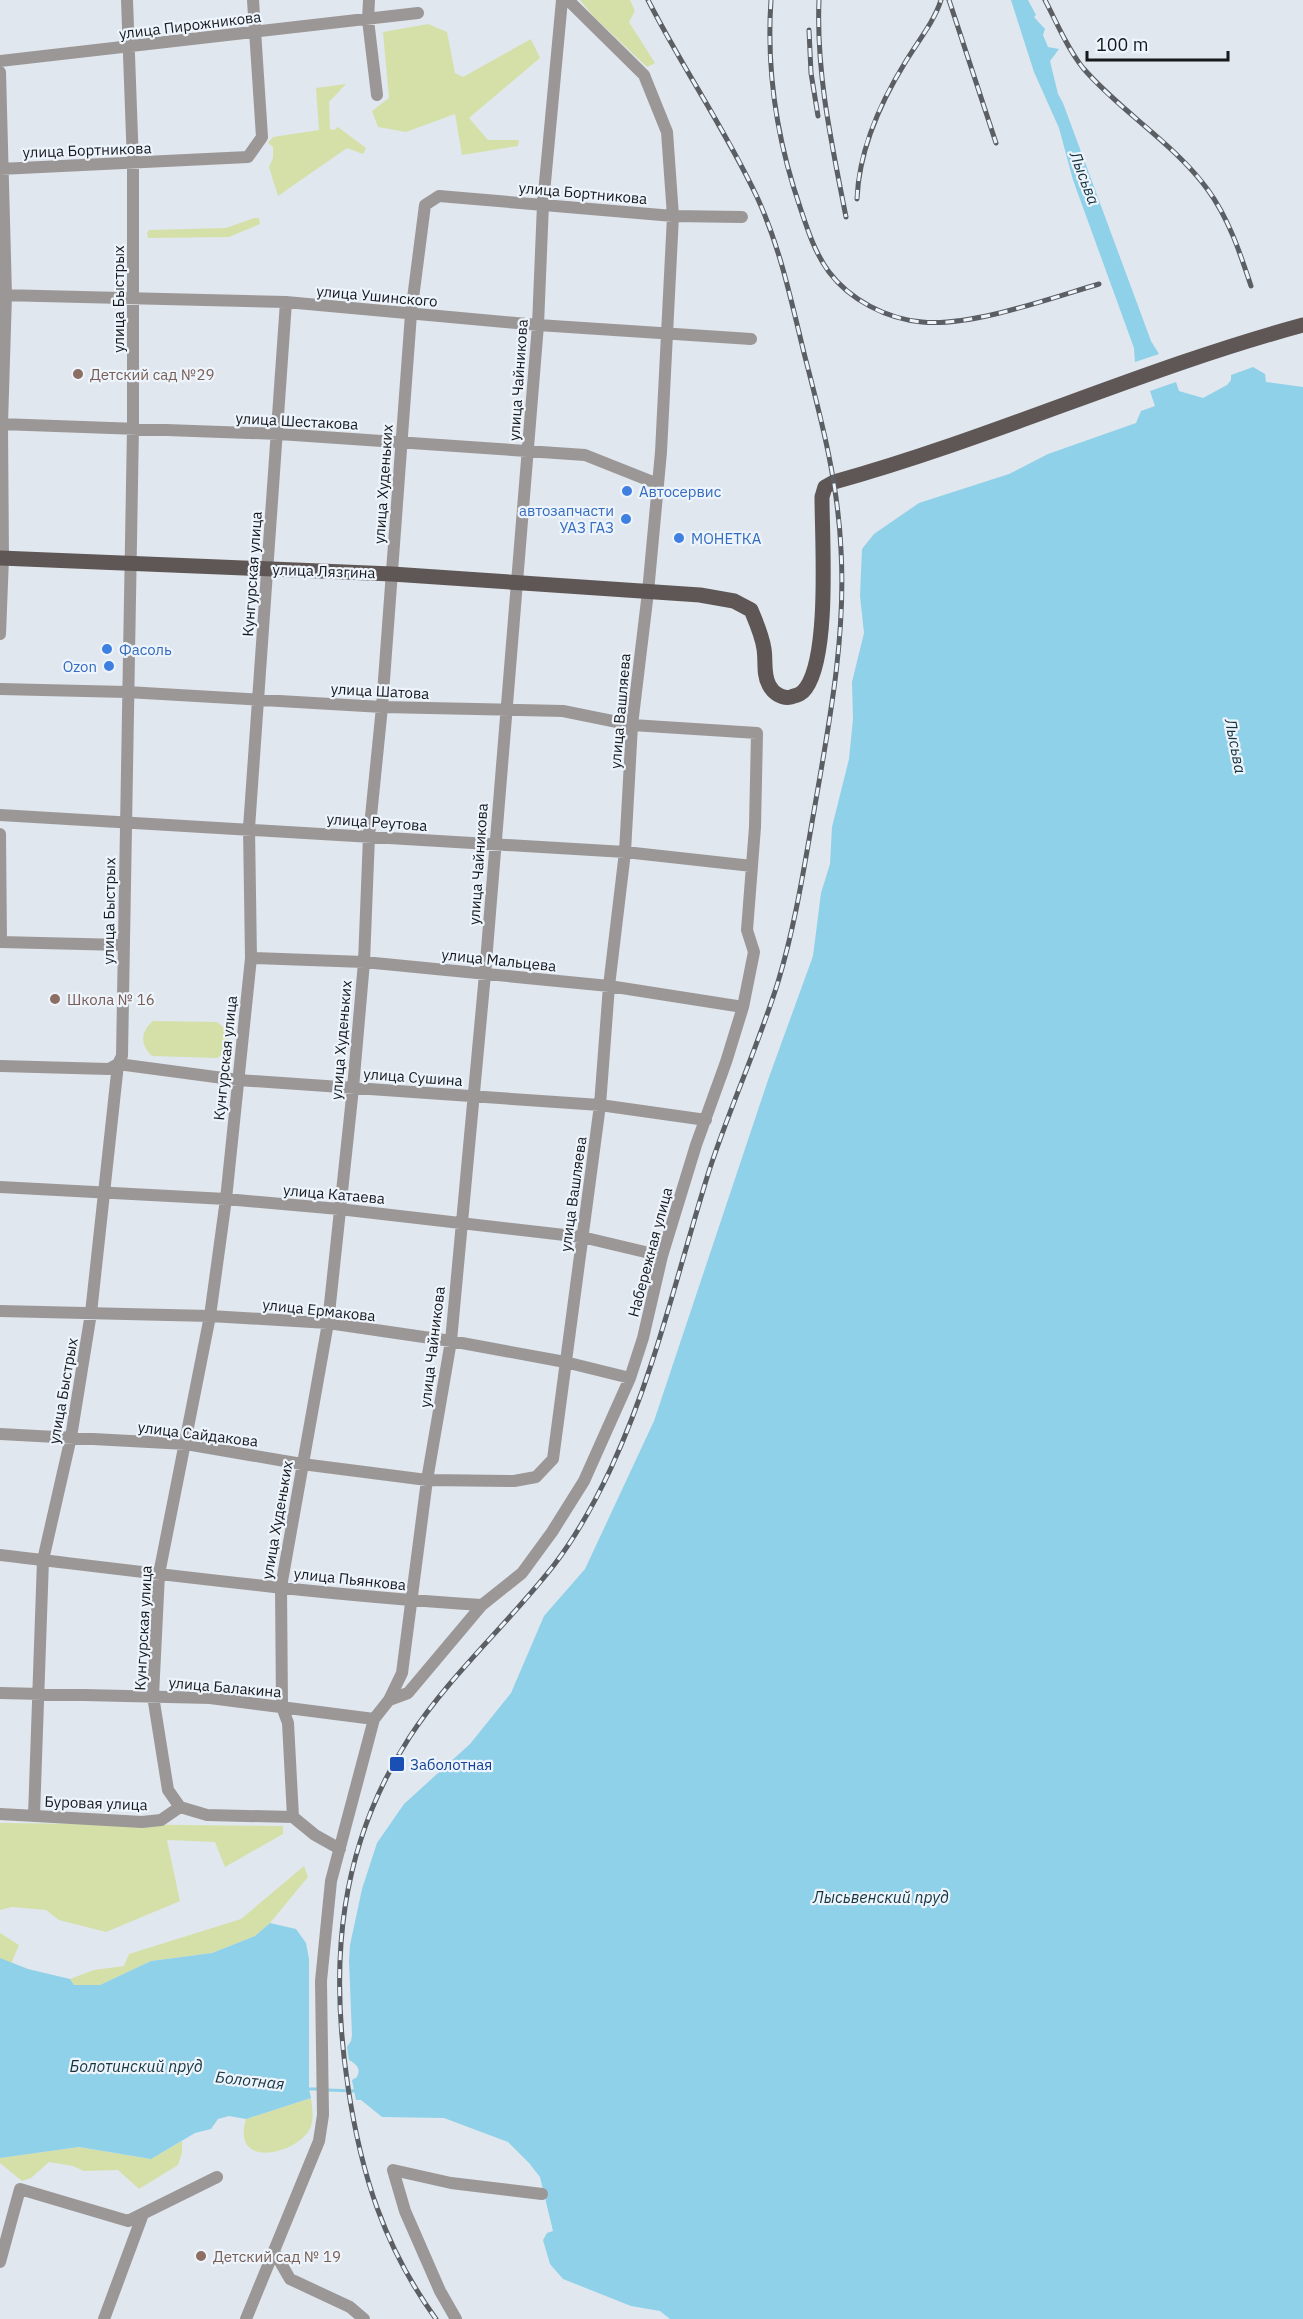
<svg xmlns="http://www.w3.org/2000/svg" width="1303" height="2319" font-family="'IBM Plex Sans',sans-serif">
  <rect width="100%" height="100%" fill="#e0e7ee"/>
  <path fill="#d5e0a8" d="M580,0H630L635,11L629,22L655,63L647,67L594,17Z
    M428,24L447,32L455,73L463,77L531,39L540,58L469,118L488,140H519L518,146L462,155L455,114L406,132L378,127L372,111L389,98L383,32Z
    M346,84L329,102L330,129L334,130L338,127L366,148L363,154L347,148L278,196L269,167L273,158V147L268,143L273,137L319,130L316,88Z
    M254,218H259L260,224L229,237L148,238L147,233L149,230L226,228Z
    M153,1021L217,1022C232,1032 232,1049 217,1058L152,1056C140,1045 140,1032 153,1021Z
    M0,1823L283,1826V1834L225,1867L215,1842L167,1840L180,1901L106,1932L59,1920L46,1910L12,1907L0,1910Z
    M304,1866L308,1877L270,1923L255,1936L212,1953L151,1961L100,1985H74L70,1979L94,1970L124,1966L129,1954L241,1919Z
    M0,1933L19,1945L11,1964L0,1958Z
    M311,2098C312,2107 314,2117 311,2126C303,2152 230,2173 246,2119Z
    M182,2141V2153L178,2165L139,2189L118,2170L84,2171L73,2166L49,2162L31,2178L22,2181L0,2163V2158L79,2147L151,2159Z"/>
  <path fill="#8fd1e9" d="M1011,0H1028L1036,15L1034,17L1045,29L1043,35L1048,47L1059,49L1050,61L1058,94L1063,103L1151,341L1159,354L1135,362L1134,348L1073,180L1059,128L1034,72Z
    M1253,367L1265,374L1266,382L1303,387V2319H670L660,2311L631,2306L563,2279L550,2264L543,2240L547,2233L553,2231L540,2177L529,2163L508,2142L444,2118L382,2117L361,2100H356L352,2080L357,2077C361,2068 357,2065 349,2060L347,2047L351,2041L352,2035L349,1961L350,1945L362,1889L377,1843L404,1804L470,1744L511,1693L544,1616L585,1569L654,1421L768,1080L813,956L821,893L830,864L832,827L849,759L853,719L852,682L864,633L860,596L862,549L874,534L919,503L1009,474L1048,454L1136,423L1141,411L1155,406L1150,391L1176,382L1179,391L1203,398L1227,385L1231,380V375Z
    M270,1923L296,1929L306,1943L309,1959V2089L311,2098L246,2119L229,2116L218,2119L211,2129L195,2133L151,2159L79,2147L0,2158V1958L28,1969L70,1979L74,1985H100L151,1961L212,1953L255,1936Z"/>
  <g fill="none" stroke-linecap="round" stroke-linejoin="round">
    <path stroke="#8fd1e9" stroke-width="3" d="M306,2089H320
      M327,2090L356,2091"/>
    <path stroke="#9c9797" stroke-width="12" d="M369,0L368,20L377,95
      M0,61L418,13
      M0,72L6,295L2,424L3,558L0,634
      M0,169L248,157L262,137L253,0
      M0,295L286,302L538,325L751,339
      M0,424L279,434L585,455L658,484
      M0,689L127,692L382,707L563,711L632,725L757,733L755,827L747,930L754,952L743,1007L726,1062L696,1145L662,1256L643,1338L630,1378L584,1481L552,1532L522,1573L482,1605L408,1693L389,1700
      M0,815L625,852L752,866
      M0,834L1,942
      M0,942L123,945
      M251,958L364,962L609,986L743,1007
      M118,1064L238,1080L600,1105L706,1120
      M0,1066L109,1069L118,1064
      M0,1187L226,1199L339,1209L582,1237L662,1256
      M0,1311L210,1316L328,1323L451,1341L565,1362L630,1378
      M0,1434L186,1444L302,1464L427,1480L514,1481L536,1477L553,1459L600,1105L609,986L625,852L632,725L648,592L661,452L673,216L667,132L644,75L568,0
      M0,1555C160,1574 321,1595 482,1605
      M0,1693L210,1698L374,1719
      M180,1807L168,1790L153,1696L159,1574L210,1316L226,1199L251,958L249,828L286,302
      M0,1814L142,1822L161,1820L180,1807L207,1815L293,1817
      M34,1816L43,1560L71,1437L91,1313L118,1064L122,1056L133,427V164L127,0
      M340,1849L315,1835L293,1817L288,1723L282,1707L281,1587L328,1323L353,1088L364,962L369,836L382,707L411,314L425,205L439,196L673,216L742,217
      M275,2253L290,2279L350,2307L364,2319
      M0,2262L20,2189L128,2221L217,2177
      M104,2319L143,2214
      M246,2319L319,2141L323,2115L321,1981L331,1881L374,1719L389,1700L402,1673L427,1480L451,1341L485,974L538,325L543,204L562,0
      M456,2319L440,2291L405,2211L393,2170L451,2183L542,2194"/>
    <path stroke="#5f5756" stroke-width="15" d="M0,558L392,574L700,595L734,601L751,610C756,622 762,635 764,649C766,661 763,674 769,685C773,693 782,699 791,697C798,695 802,694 806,688C830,654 822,540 822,497L825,487L834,482C993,438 1144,368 1303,325"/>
    <defs>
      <path id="rail" d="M771,0C766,73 777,141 801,210C808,231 815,253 829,272C850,300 887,319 922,322C971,327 1051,298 1099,284
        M819,0C816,74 832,145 846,217
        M949,0L996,143
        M1045,0C1057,23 1067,48 1083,68C1121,112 1174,143 1208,190C1229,219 1240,253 1251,286
        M809,30L811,73L818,116
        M857,199C859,149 880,103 906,61C918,41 934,22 941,0
        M436,2319C384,2247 361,2174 348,2087C329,1962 339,1847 409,1738C450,1675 508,1624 554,1565C577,1535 595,1502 611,1468C655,1373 678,1270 709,1171C730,1107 758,1046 778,982C795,926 804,868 814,811C829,724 846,638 841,550C838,482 821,418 804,353C791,300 780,247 757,197C725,129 682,67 648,0"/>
    </defs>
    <use href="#rail" stroke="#5b5e63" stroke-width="5"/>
    <use href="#rail" stroke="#edf4fc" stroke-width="3" stroke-dasharray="9" stroke-linecap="butt"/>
  </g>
  <g fill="#8d6e63" stroke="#edf4fc" stroke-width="2">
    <circle cx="78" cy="374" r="6"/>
    <circle cx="55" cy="999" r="6"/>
    <circle cx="201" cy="2256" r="6"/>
  </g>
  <g fill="#3f7fe0" stroke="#edf4fc" stroke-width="2">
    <circle cx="627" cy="491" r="6"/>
    <circle cx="626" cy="519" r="6"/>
    <circle cx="679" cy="538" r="6"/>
    <circle cx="107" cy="649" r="6"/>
    <circle cx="109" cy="666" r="6"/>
  </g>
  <rect fill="#1a4fb4" stroke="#edf4fc" stroke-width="2" x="389" y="1756" width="16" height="16" rx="3"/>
  <g text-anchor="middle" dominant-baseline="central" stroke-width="4.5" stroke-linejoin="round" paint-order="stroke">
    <g font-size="15" fill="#17191c" stroke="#edf4fc">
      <text transform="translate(190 25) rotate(-7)">улица Пирожникова</text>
      <text transform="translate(87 150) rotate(-2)">улица Бортникова</text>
      <text transform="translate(583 193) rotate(5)">улица Бортникова</text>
      <text transform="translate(377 296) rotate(5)">улица Ушинского</text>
      <text transform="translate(118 299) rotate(-90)">улица Быстрых</text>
      <text transform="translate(518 380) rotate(-86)">улица Чайникова</text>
      <text transform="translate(297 421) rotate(3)">улица Шестакова</text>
      <text transform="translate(383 484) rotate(-86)">улица Худеньких</text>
      <text transform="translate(324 571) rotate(2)">улица Лязгина</text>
      <text transform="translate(252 574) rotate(-86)">Кунгурская улица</text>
      <text transform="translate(380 691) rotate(3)">улица Шатова</text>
      <text transform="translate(620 711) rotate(-85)">улица Вашляева</text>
      <text transform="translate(377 822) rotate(4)">улица Реутова</text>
      <text transform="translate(478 864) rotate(-86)">улица Чайникова</text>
      <text transform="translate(109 911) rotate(-89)">улица Быстрых</text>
      <text transform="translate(499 960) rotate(6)">улица Мальцева</text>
      <text transform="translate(341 1040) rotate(-85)">улица Худеньких</text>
      <text transform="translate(225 1058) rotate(-84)">Кунгурская улица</text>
      <text transform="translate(413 1077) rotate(4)">улица Сушина</text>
      <text transform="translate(334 1194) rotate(5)">улица Катаева</text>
      <text transform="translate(573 1194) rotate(-82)">улица Вашляева</text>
      <text transform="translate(650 1252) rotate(-75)">Набережная улица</text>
      <text transform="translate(319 1310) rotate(6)">улица Ермакова</text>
      <text transform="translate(432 1347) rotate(-83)">улица Чайникова</text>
      <text transform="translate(63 1391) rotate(-80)">улица Быстрых</text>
      <text transform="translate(198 1434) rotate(7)">улица Сайдакова</text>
      <text transform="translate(277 1520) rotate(-80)">улица Худеньких</text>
      <text transform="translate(350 1579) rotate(6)">улица Пьянкова</text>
      <text transform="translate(143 1628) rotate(-87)">Кунгурская улица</text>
      <text transform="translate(225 1687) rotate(5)">улица Балакина</text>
      <text transform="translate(96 1803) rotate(2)">Буровая улица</text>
    </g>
    <g font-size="15" fill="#785e54" stroke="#edf4fc" text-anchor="start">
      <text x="90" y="374">Детский сад №29</text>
      <text x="67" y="999">Школа № 16</text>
      <text x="213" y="2256">Детский сад № 19</text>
    </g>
    <g font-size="15" fill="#366cbe" stroke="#edf4fc" text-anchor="start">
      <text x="639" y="491">Автосервис</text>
      <text x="614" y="510" text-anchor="end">автозапчасти<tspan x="614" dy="17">УАЗ ГАЗ</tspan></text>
      <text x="691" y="538">МОНЕТКА</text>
      <text x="119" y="649">Фасоль</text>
      <text x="97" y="666" text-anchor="end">Ozon</text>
    </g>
    <g font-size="15" fill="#164399" stroke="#edf4fc" text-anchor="start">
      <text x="410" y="1764">Заболотная</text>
    </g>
    <g font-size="16" font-style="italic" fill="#14343f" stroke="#edf4fc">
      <text transform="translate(1085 178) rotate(69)">Лысьва</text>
      <text transform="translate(1236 746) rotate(79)">Лысьва</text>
      <text x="881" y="1897">Лысьвенский пруд</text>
      <text x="136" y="2066">Болотинский пруд</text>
      <text transform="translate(250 2080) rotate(6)">Болотная</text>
    </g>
  </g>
  <path d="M1087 51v9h141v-9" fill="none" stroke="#17191c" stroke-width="3"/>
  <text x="1096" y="51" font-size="18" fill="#17191c" stroke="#edf4fc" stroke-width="4.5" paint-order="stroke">100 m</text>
</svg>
